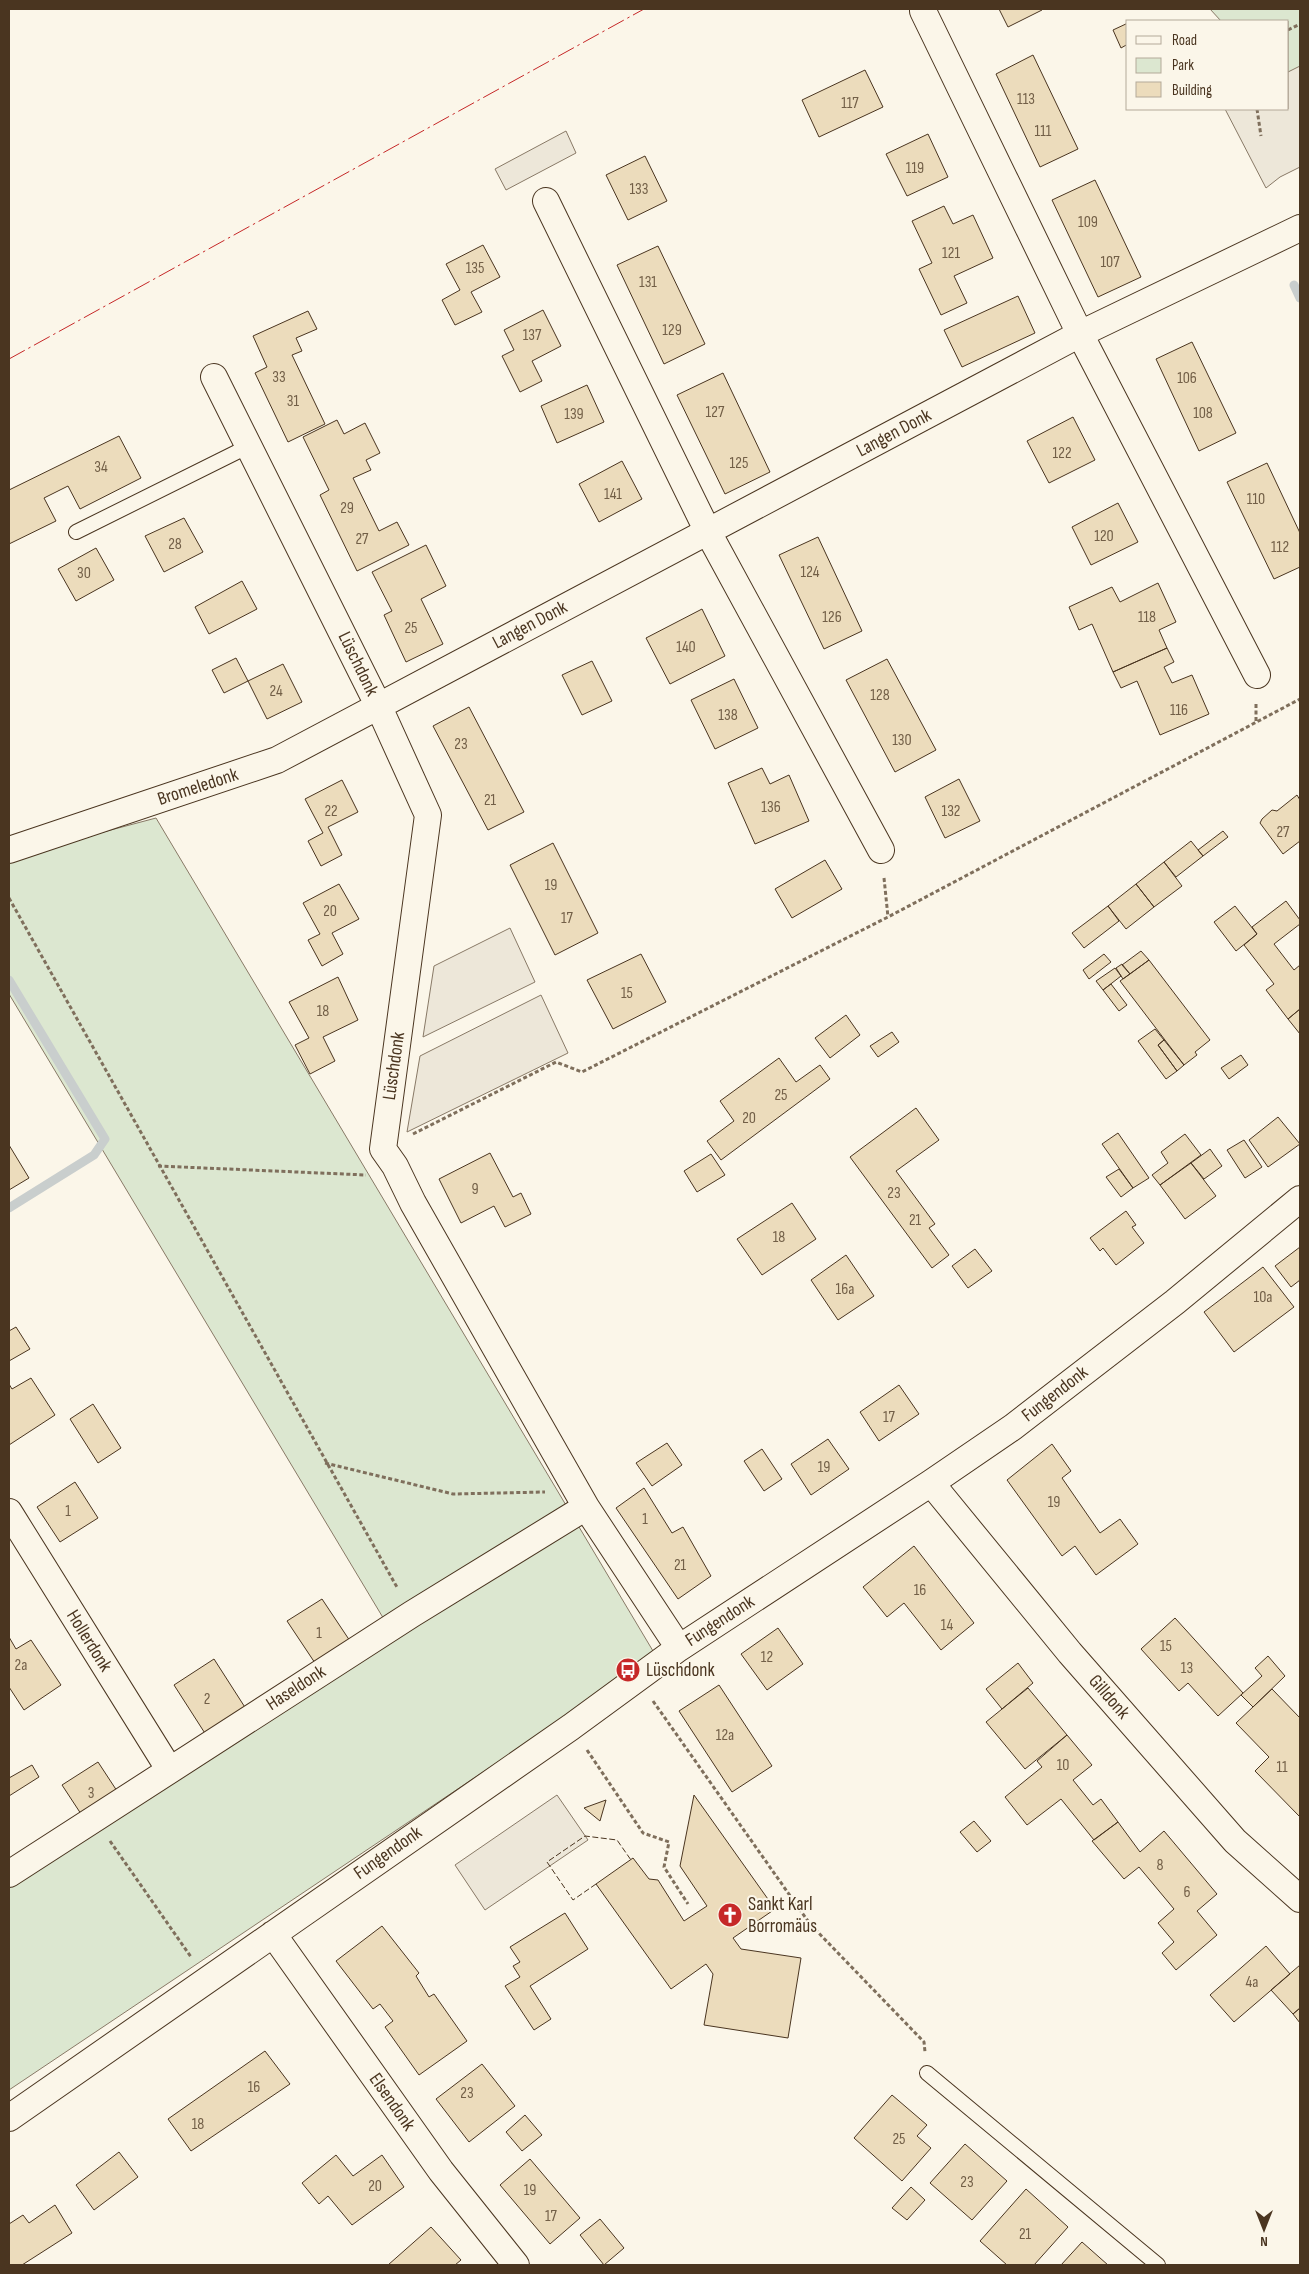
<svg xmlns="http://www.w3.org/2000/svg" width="1309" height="2274" font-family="'Sofia Sans Condensed',sans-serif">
  <rect width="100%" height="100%" fill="#fbf6e9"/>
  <path fill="#dce7d0" stroke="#887966" d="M1210,9H1300V108L1288,94V21H1221Z
    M156,818L656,1656L9,2090V1885L394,1636L9,994V857Z"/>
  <path fill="#ede7d9" stroke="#887966" d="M1300,66V167L1280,177L1266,188L1225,109H1288V72Z
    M566,131L576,153L506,190L495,169Z
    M510,928L535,982L423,1037L434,966Z
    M541,995L568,1053L407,1132L420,1056Z
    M557,1795L588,1840L485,1910L455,1865Z"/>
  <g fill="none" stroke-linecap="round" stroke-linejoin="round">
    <path stroke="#c9cecd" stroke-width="9" d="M1294,285L1300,298
      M9,980L105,1139L94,1155L9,1208"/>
  </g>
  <path fill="#ecdcbc" stroke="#4a3520" d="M999,9H1042V10L1008,27Z
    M1128,23V44L1121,48L1113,30Z
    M1033,55L1078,149L1040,167L996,74Z
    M865,70L883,107L819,137L802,100Z
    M928,134L948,177L907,196L886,154Z
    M645,156L667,201L628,220L606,175Z
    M1095,180L1141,277L1098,297L1052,200Z
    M944,206L953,224L973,215L993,258L954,276L967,303L941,315L919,269L932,263L912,221Z
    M483,245L500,277L471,292L482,312L455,325L442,300L460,290L446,264Z
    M658,246L705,344L664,364L617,265Z
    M1018,296L1035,333L962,367L944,330Z
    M543,310L561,346L532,361L542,381L520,392L502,356L514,350L504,330Z
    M308,311L317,329L296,338L302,351L292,355L325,424L288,442L255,373L267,367L253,336Z
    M1192,342L1236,433L1199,451L1156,359Z
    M723,373L770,472L725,494L677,395Z
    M587,385L604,422L557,443L541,406Z
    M1073,417L1095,460L1049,483L1027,441Z
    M337,420L344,434L365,423L380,453L366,460L371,470L353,478L379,531L397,522L409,545L357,571L320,495L329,490L303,437Z
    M119,436L141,478L80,509L68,486L44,498L56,521L9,544V490Z
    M622,461L642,499L599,522L579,484Z
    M1267,463L1300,533V567L1274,579L1227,482Z
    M1118,503L1138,542L1091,565L1072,527Z
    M184,518L203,552L164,572L145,536Z
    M818,537L862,631L824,649L779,555Z
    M426,545L446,586L421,599L443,644L406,662L384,615L392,611L372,572Z
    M96,548L114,580L76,601L58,569Z
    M242,581L257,609L209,634L195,607Z
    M1158,583L1176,622L1159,630L1167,648L1113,672L1092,624L1079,630L1069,607L1112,587L1120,602Z
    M702,609L725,656L670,684L646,638Z
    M1167,648L1174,662L1164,667L1172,683L1192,675L1209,714L1160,735L1137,681L1121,688L1113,672Z
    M236,658L248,681L224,693L212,670Z
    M887,659L936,750L895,772L846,680Z
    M592,661L612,701L582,715L562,675Z
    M283,664L302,702L267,719L248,681Z
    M734,679L758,728L715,749L691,700Z
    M469,707L524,812L488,830L433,726Z
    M762,768L770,784L789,775L809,821L755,844L728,783Z
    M959,779L980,821L945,838L925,797Z
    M342,780L358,812L328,827L342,855L321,866L308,841L323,833L305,799Z
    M1297,795L1300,800V841L1283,854L1260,823L1262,819L1272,810L1277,811Z
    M1223,831L1228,837L1203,856L1198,850Z
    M1191,841L1203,856L1176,877L1164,862Z
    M553,843L598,933L555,955L510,865Z
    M825,860L842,889L792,918L775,889Z
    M1164,862L1182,886L1154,907L1136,884Z
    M339,884L359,919L332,933L343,954L322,966L308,940L320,934L303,903Z
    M1136,884L1154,907L1126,929L1108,906Z
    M1286,901L1300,920V924L1274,944L1294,970L1300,965V1009L1288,1019L1266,990L1274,984L1244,945L1257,934L1252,927Z
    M1108,906L1119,921L1084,948L1072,933Z
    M1235,906L1257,934L1236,951L1214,922Z
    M1141,951L1149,960L1130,974L1122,965Z
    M641,954L666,1002L613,1029L587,980Z
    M1104,954L1111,962L1089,979L1083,970Z
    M1149,960L1210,1040L1195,1052L1197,1055L1184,1065L1120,981Z
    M1122,964L1130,974L1123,979L1116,968Z
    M1115,968L1121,976L1103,990L1096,981Z
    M338,977L358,1020L323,1037L335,1061L310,1074L295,1045L309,1038L289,1002Z
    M1111,984L1127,1005L1119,1011L1103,990Z
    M1300,1009V1034L1288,1019Z
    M846,1015L860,1035L830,1058L815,1038Z
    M1155,1029L1164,1040L1158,1045L1177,1071L1166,1079L1138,1041Z
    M892,1032L899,1042L878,1057L870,1046Z
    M1164,1040L1184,1065L1177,1071L1158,1045Z
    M1241,1055L1248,1065L1229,1079L1221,1068Z
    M779,1058L796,1082L820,1065L830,1079L721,1160L707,1141L734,1121L720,1101Z
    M916,1108L939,1140L896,1171L935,1224L929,1228L949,1255L932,1268L850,1157Z
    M1278,1117L1300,1144L1268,1167L1249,1140Z
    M1118,1133L1149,1178L1133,1188L1102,1144Z
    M1185,1134L1201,1155L1160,1185L1152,1175L1168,1163L1161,1152Z
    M1244,1140L1262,1167L1245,1178L1227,1150Z
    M9,1145L29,1178L9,1190Z
    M1210,1149L1222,1166L1204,1179L1191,1163Z
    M490,1153L513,1197L521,1193L531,1214L505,1227L494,1206L461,1223L439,1179Z
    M711,1154L725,1175L697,1192L684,1171Z
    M1191,1163L1216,1196L1185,1219L1160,1185Z
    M1119,1169L1133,1188L1121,1197L1106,1177Z
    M792,1203L816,1239L762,1275L737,1239Z
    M1126,1211L1136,1225L1132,1227L1144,1243L1116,1265L1103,1248L1100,1251L1090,1238Z
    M1300,1247V1280L1291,1287L1275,1266Z
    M975,1249L992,1271L968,1288L952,1266Z
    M846,1255L874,1296L838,1320L811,1280Z
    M1263,1267L1294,1307L1234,1352L1204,1312Z
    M16,1327L30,1349L9,1361V1331Z
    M31,1378L55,1415L9,1445V1384L12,1389Z
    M899,1385L919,1414L879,1441L860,1412Z
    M93,1404L121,1448L98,1463L70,1419Z
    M828,1439L849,1469L811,1495L791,1464Z
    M667,1443L682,1465L652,1486L636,1463Z
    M1052,1444L1071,1471L1062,1478L1100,1533L1120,1519L1138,1544L1096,1575L1075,1546L1062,1556L1007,1480Z
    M762,1449L782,1479L764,1491L744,1461Z
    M75,1482L98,1518L60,1542L37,1507Z
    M644,1488L672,1533L683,1527L711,1576L678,1599L616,1508Z
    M914,1546L974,1623L941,1650L904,1603L887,1617L863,1587Z
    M322,1599L352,1644L317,1666L287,1621Z
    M1175,1618L1243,1693L1218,1716L1188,1683L1179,1691L1141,1649Z
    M778,1628L803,1664L767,1690L741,1654Z
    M9,1637L16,1649L31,1640L61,1685L24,1710L9,1687Z
    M1268,1656L1285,1676L1253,1707L1241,1695L1262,1676L1255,1668Z
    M214,1659L248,1712L208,1738L174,1685Z
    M1018,1663L1033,1683L1002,1709L986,1689Z
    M719,1685L772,1766L732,1792L679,1711Z
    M1028,1688L1067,1735L1025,1769L986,1722Z
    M1272,1689L1300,1718V1817L1255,1771L1269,1757L1236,1723Z
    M1067,1735L1092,1765L1073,1780L1093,1805L1101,1799L1118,1822L1094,1840L1061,1799L1027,1825L1005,1797L1042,1767L1037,1761Z
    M98,1762L119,1794L83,1817L62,1785Z
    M32,1765L39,1777L9,1796V1778Z
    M694,1795L775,1909L733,1938L741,1949L801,1958L788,2038L704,2025L713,1974L706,1964L671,1989L596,1884L633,1858L649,1879L658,1880L684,1921L707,1906L680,1866Z
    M606,1800L600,1821L584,1808Z
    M974,1821L991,1841L977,1852L960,1832Z
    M1118,1822L1140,1852L1164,1831L1217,1894L1197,1911L1217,1935L1176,1970L1162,1953L1174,1942L1158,1923L1174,1909L1139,1867L1124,1879L1092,1841Z
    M565,1913L588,1949L530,1986L551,2019L534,2030L505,1986L520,1977L513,1966L520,1962L510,1947Z
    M382,1926L419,1973L416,1976L429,1997L434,1994L467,2041L419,2075L385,2027L393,2021L380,2004L373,2009L336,1961Z
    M1266,1946L1290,1974L1234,2022L1210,1995Z
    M1300,1965V2008L1293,2014L1271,1990Z
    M1300,2008V2023L1293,2014Z
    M265,2051L290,2084L191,2151L168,2119Z
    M482,2064L515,2106L469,2142L436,2099Z
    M892,2095L927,2125L917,2136L931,2148L902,2181L854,2138Z
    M525,2115L542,2135L522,2151L506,2132Z
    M965,2144L1007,2181L972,2220L930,2183Z
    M119,2152L138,2177L94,2210L76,2185Z
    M336,2155L353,2176L382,2155L404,2187L352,2225L328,2196L319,2204L302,2183Z
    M530,2159L580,2218L550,2244L500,2185Z
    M911,2187L925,2200L907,2220L892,2208Z
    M1026,2189L1068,2227L1034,2265H1007L980,2241Z
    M55,2205L72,2233L22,2265H9V2224L23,2215L29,2223Z
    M600,2219L624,2248L604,2265L580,2235Z
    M431,2227L461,2260L455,2265H388Z
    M1082,2242L1108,2265H1061Z"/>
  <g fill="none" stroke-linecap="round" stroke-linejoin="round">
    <defs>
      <path id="lane" d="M76,532L249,446
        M927,2073L1158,2265"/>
      <path id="street" d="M923,11L1080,334L1257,675
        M546,201L708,532L881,850
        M214,377L378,705L428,815L383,1149L395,1166L413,1203L586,1507L679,1648
        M9,850L277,760L1080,334L1300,228
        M931,1483L1070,1653L1235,1841L1300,1899
        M9,1512L169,1769
        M9,1874L412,1614L586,1507
        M273,1934L441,2171L516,2265
        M9,2118L571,1727L679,1648L931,1483L1013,1427L1175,1302L1300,1199"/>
    </defs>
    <use href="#lane" stroke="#4a3520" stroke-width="16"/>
    <use href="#street" stroke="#4a3520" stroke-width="28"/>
    <path stroke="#7f6f5c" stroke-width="3" stroke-dasharray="4 2.5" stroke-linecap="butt" d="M1288,30L1300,24
      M1257,109L1261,136
      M1256,721V702
      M884,878L888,917
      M9,898L398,1589
      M413,1134L556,1062L582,1072L888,917L1300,699
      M158,1166L366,1175
      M325,1463L453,1494L545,1492
      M653,1701L810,1924L924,2042L925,2052
      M587,1750L643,1833L669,1842L664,1867L688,1904
      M110,1841L191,1957"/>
    <use href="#lane" stroke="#fbf6e9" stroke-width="14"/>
    <use href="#street" stroke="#fbf6e9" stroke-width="26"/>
    <path stroke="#4a3520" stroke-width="1" stroke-dasharray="6 2.5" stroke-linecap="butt" d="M596,1884L573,1900L547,1862L585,1836L617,1840L631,1860"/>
    <path stroke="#c62828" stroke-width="1" stroke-dasharray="18 4 2.5 4" stroke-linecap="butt" d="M9,359L644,9"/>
  </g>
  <defs>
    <symbol id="bus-disc" viewBox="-11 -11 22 22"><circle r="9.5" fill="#c62828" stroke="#fbf6e9"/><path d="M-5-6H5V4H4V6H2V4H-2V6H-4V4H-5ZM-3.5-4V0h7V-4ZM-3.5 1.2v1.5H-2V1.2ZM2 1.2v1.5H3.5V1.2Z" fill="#fff"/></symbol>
    <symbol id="church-disc" viewBox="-11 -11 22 22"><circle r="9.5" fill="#c62828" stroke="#fbf6e9"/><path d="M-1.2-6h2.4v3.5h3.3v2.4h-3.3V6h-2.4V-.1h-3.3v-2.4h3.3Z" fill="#fff"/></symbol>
  </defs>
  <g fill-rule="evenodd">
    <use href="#bus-disc" x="614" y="1656" width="28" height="28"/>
    <use href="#church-disc" x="716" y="1901" width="28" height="28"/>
  </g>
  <g text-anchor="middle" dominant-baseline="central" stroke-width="4" stroke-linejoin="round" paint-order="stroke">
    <g font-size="16" fill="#725f47">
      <text x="1026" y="99">113</text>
      <text x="850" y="103">117</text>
      <text x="1043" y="131">111</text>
      <text x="915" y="168">119</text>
      <text x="639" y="189">133</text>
      <text x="1088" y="222">109</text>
      <text x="951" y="253">121</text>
      <text x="1110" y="262">107</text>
      <text x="475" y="268">135</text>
      <text x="648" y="282">131</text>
      <text x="672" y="330">129</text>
      <text x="532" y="335">137</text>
      <text x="279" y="377">33</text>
      <text x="1187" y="378">106</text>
      <text x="293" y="401">31</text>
      <text x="715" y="412">127</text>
      <text x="1203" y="413">108</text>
      <text x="574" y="414">139</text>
      <text x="1062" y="453">122</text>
      <text x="739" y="463">125</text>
      <text x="101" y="467">34</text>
      <text x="613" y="494">141</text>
      <text x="1256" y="499">110</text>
      <text x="347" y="508">29</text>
      <text x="1104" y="536">120</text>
      <text x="362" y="539">27</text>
      <text x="175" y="544">28</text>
      <text x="1280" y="547">112</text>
      <text x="810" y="572">124</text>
      <text x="84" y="573">30</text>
      <text x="832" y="617">126</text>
      <text x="1147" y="617">118</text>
      <text x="411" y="628">25</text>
      <text x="686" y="647">140</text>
      <text x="276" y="691">24</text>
      <text x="880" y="695">128</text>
      <text x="1179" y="710">116</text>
      <text x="728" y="715">138</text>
      <text x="902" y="740">130</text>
      <text x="461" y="744">23</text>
      <text x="490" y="800">21</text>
      <text x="771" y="807">136</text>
      <text x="331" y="811">22</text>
      <text x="951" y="811">132</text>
      <text x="1283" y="832">27</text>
      <text x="551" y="885">19</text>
      <text x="330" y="911">20</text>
      <text x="567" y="918">17</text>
      <text x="627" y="993">15</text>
      <text x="323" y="1011">18</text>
      <text x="781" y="1095">25</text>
      <text x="749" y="1118">20</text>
      <text x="475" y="1189">9</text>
      <text x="894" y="1193">23</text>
      <text x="915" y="1220">21</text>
      <text x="779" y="1237">18</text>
      <text x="845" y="1289">16a</text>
      <text x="1263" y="1297">10a</text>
      <text x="889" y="1417">17</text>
      <text x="824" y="1467">19</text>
      <text x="1054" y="1502">19</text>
      <text x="68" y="1511">1</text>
      <text x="645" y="1519">1</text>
      <text x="680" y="1565">21</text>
      <text x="920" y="1590">16</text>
      <text x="947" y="1625">14</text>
      <text x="319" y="1633">1</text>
      <text x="1166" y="1646">15</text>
      <text x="767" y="1657">12</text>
      <text x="21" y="1665">2a</text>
      <text x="1187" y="1668">13</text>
      <text x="207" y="1699">2</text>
      <text x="725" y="1735">12a</text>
      <text x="1063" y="1765">10</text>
      <text x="1282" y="1767">11</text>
      <text x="91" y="1793">3</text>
      <text x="1160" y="1865">8</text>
      <text x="1187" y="1892">6</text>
      <text x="1252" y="1982">4a</text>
      <text x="254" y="2087">16</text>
      <text x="467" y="2093">23</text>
      <text x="198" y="2124">18</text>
      <text x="899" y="2139">25</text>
      <text x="967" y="2182">23</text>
      <text x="375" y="2186">20</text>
      <text x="530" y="2190">19</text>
      <text x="551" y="2216">17</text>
      <text x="1025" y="2234">21</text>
    </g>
    <g font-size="19" fill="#4a3520" stroke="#fbf6e9">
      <text transform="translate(894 433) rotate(-28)">Langen Donk</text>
      <text transform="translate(530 625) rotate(-28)">Langen Donk</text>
      <text transform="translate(358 664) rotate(64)">Lüschdonk</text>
      <text transform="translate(198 787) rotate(-18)">Bromeledonk</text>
      <text transform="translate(394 1066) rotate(-82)">Lüschdonk</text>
      <text transform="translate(1055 1394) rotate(-38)">Fungendonk</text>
      <text transform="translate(720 1621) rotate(-33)">Fungendonk</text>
      <text transform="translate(89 1641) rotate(58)">Hollerdonk</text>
      <text transform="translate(296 1688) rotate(-33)">Haseldonk</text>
      <text transform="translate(1109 1697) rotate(49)">Gilldonk</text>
      <text transform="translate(388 1853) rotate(-35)">Fungendonk</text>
      <text transform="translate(392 2102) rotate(55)">Elsendonk</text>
    </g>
    <g font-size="19" fill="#4a3520" stroke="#fbf6e9" text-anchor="start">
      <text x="646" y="1670">Lüschdonk</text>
      <text x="748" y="1904">Sankt Karl<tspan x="748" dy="22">Borromäus</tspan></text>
    </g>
  </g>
  <rect width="1309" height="2274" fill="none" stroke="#4a3520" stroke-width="20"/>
  <rect x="1126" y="20" width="162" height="90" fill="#fbf6e9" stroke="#b4a999"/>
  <rect x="1136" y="36" width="25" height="8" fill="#fbf6e9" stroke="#b4a999"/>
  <text x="1172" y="45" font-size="15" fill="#4a3520">Road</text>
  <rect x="1136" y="58" width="25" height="15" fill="#dce7d0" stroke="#b4a999"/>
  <text x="1172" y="70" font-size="15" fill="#4a3520">Park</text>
  <rect x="1136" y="82" width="25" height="15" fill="#ecdcbc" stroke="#b4a999"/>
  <text x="1172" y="95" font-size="15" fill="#4a3520">Building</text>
  <g transform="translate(1264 2229) rotate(180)" stroke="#fbf6e9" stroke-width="4" paint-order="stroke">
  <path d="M0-4L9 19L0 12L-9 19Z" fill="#4a3520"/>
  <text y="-8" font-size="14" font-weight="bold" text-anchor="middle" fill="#4a3520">N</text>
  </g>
</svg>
